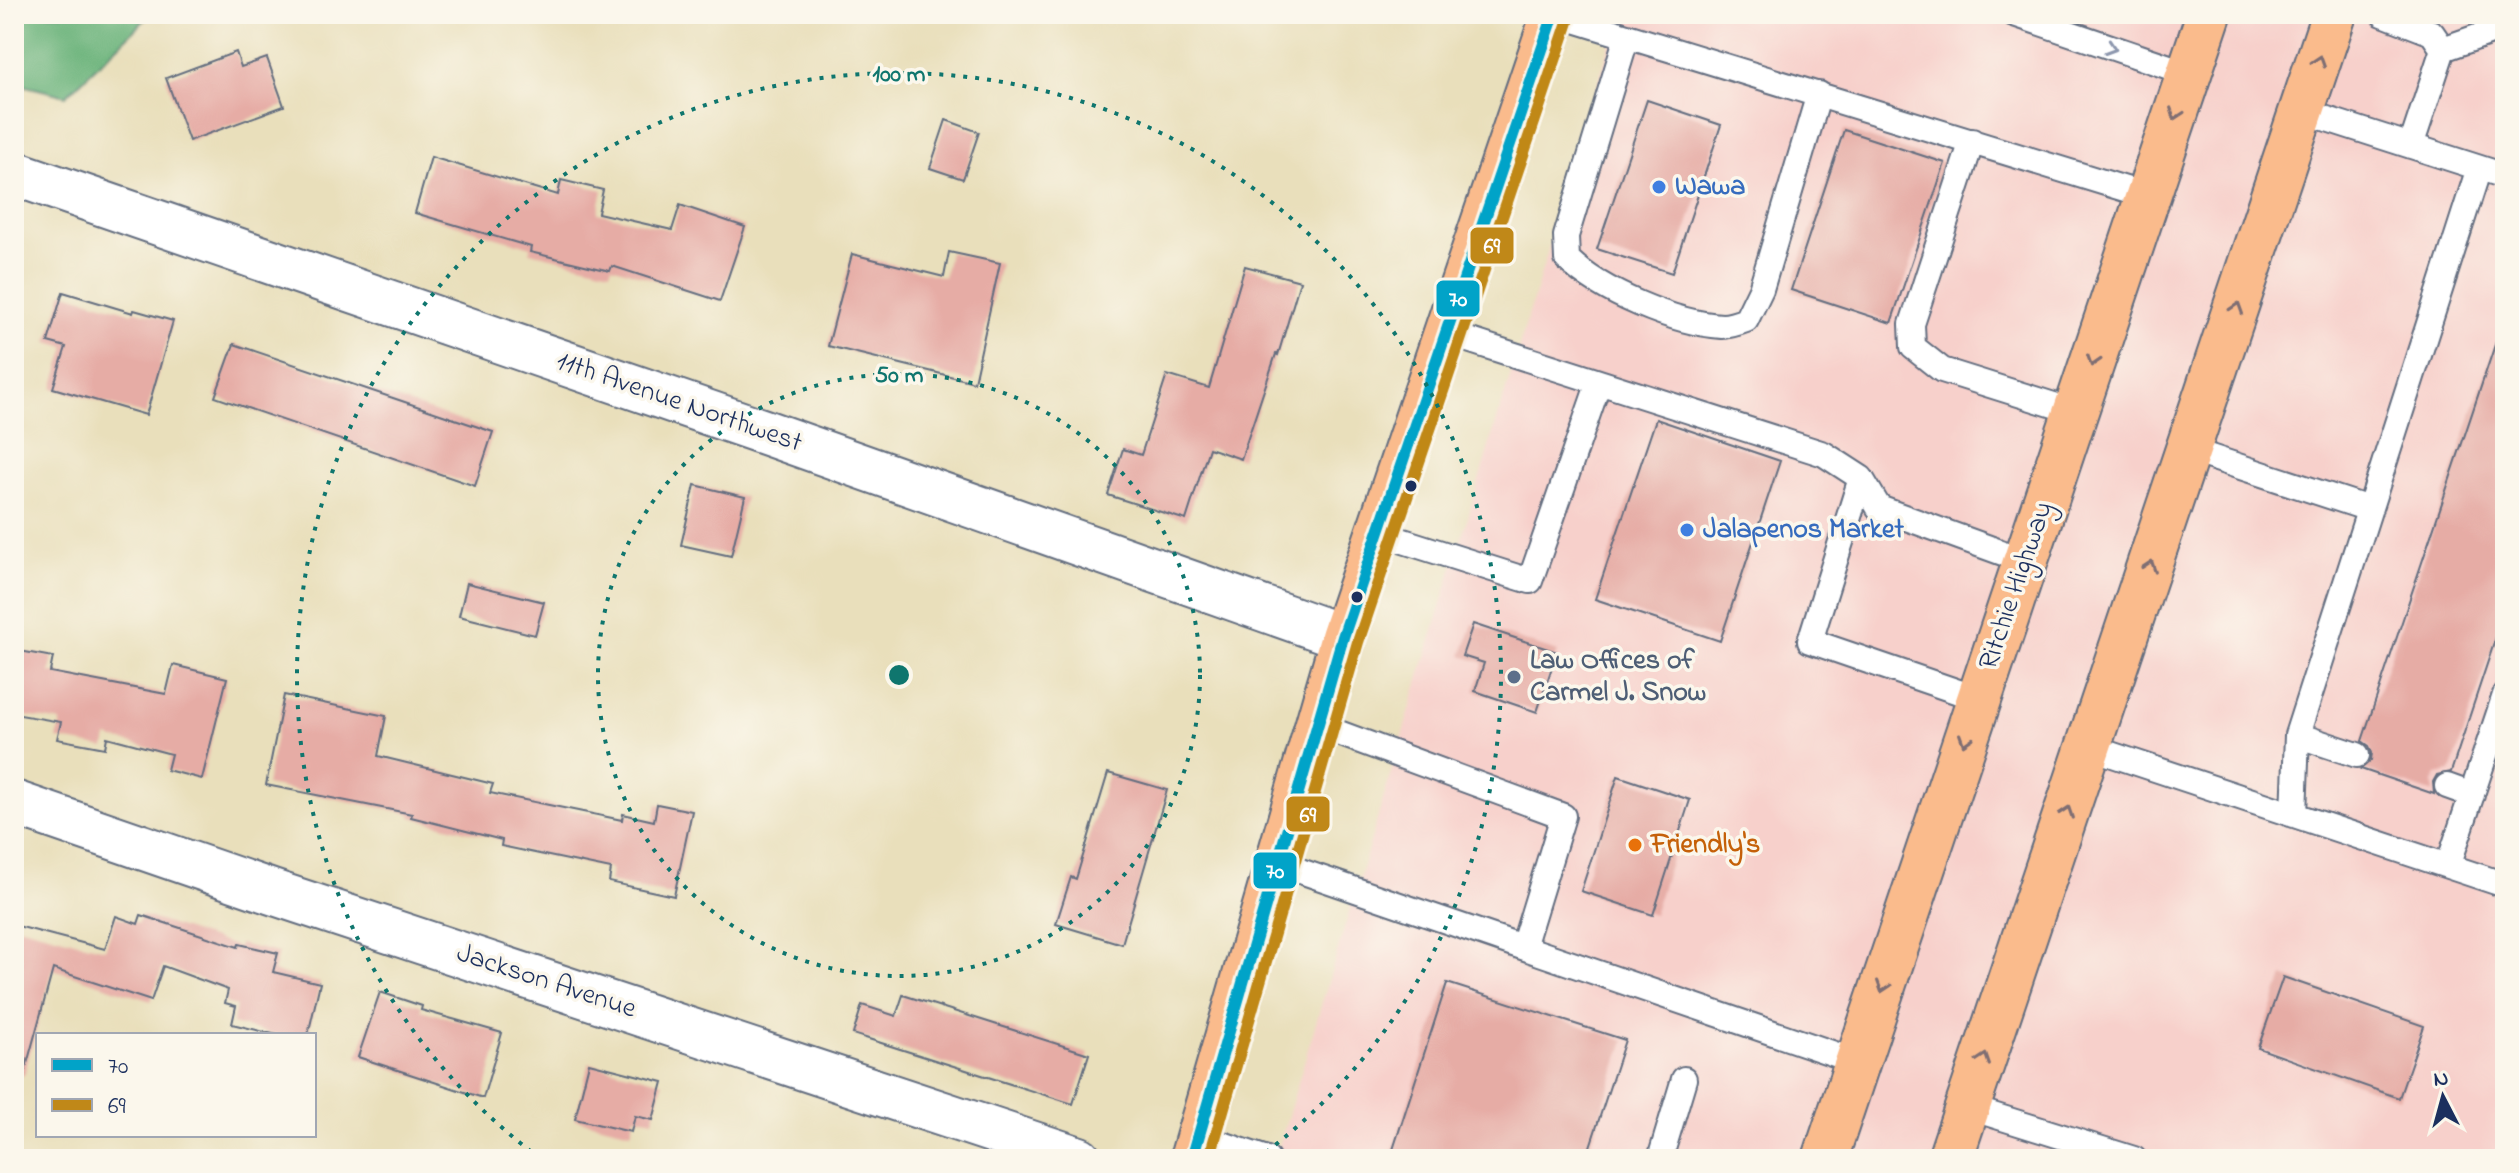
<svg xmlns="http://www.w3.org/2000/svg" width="2519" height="1173" font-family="'Indie Flower',sans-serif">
  <rect width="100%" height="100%" fill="#fbf7ec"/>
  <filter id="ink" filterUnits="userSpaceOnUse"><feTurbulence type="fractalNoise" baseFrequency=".0125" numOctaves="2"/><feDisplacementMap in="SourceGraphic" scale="16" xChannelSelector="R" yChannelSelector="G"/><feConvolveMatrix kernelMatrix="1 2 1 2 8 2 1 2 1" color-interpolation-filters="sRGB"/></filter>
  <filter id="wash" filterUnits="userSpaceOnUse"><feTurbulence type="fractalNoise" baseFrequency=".006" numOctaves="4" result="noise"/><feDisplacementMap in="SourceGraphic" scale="32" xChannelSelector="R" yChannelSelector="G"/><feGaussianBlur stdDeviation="1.8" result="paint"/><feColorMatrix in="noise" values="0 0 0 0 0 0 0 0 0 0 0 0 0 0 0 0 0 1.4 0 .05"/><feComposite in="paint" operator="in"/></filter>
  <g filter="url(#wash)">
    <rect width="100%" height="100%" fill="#e9dfbb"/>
    <path fill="#f7d0cb" d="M1619,14H2505V1159H1275Z"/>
    <path fill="#6ab37a" stroke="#42716c" stroke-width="2" d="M14,14H151L66,96L14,83Z"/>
    <g id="blocks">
      <path fill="#e6aca5" d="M236,52L241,67L267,58L284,106L189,141L166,78Z
        M1647,100L1721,125L1672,273L1597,249Z
        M946,120L979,132L963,179L930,168Z
        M1844,130L1945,163L1891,323L1791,290Z
        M431,157L558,195L561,180L603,190L598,213L672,230L680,205L745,227L720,301L612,266L610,271L530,252L531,247L415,213Z
        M949,252L1000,263L974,382L828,346L852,254L944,277Z
        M1245,266L1300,281L1278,355L1276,354L1241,459L1209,448L1186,520L1108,495L1123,449L1141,455L1167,375L1209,388Z
        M63,292L133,313L134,310L173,321L146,415L53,388L66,347L48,342Z
        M2499,333L2505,334V610L2451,772L2437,775L2433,782L2434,794L2361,769L2371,760L2372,753L2369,746L2362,741Z
        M234,344L493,432L475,486L215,397Z
        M1656,419L1780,461L1720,641L1595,599Z
        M695,485L745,497L731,556L681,545Z
        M467,583L544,602L535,635L459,616Z
        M1473,624L1557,652L1537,712L1475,691L1484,663L1462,656Z
        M14,650L53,657L50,672L166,694L173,665L227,678L202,779L167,770L171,754L107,737L105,748L57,739L61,722L14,714Z
        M284,695L386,716L378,756L493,784L490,793L622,820L623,814L654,821L657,804L692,811L674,896L609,882L611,869L501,846L502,840L411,817L412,814L266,785Z
        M1108,773L1167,790L1122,944L1056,924L1071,877L1076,879Z
        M1618,776L1690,800L1653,915L1581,891Z
        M141,915L238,947L239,944L278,953L273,972L320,983L308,1035H277L232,1024L236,1006L225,1003L228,990L163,966L151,1001L53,969L24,1075L14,1074V925L105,949L116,916L138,924Z
        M2283,977L2424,1026L2399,1098L2258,1048Z
        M1447,983L1625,1040L1586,1159H1390Z
        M380,992L422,1006L421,1010L502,1033L483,1098L358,1057Z
        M903,995L1089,1054L1073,1104L853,1034L862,1005L896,1016Z
        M589,1063L663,1082L653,1120L635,1116L631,1132L575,1119Z"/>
    </g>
  </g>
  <g filter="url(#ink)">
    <use href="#blocks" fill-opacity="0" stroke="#636d7f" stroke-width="2"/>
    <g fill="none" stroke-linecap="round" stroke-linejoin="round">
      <defs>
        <path id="lane" d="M1555,14L2148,196
          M2014,14L2190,74
          M2383,14L2432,33L2443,49L2411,146
          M1627,36L1566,236L1567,259C1601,292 1674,323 1722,326C1730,326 1738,323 1746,320L1761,289L1819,94
          M2443,49L2494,31L2505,23
          M2302,111L2505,176
          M1972,141L1912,324L1913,347L1942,370L2076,412
          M1446,333L1824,454L1861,478L1879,508L2025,561
          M2189,450L2369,509
          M1861,478L1810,641L1979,699
          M1378,533L1530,581L1599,382
          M1317,725L1563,816L1523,947
          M2297,735L2357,755
          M2089,747L2505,885
          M2447,786L2472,795
          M2294,815L2297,735L2479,168
          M1277,863L1858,1062
          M2448,866L2505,695
          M1967,1107L2134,1159
          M1199,1136L1267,1159
          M1660,1159L1684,1079"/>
        <path id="street" d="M14,173L767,433L1343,637
          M14,803L272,892L1079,1159"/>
        <path id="primary" d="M1192,1159L1343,637L1554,14
          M1825,1159L2209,14
          M1950,1159L2334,14"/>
      </defs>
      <use href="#lane" stroke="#636d7f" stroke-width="28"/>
      <use href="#street" stroke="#636d7f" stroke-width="48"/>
      <use href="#primary" stroke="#636d7f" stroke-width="48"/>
      <use href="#lane" stroke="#fff" stroke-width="24"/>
      <use href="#street" stroke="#fff" stroke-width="44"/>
      <use href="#primary" stroke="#fabb8c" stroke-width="44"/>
      <defs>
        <path id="bus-1" d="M1192,1159L1343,637L1554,14"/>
        <path id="bus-2" d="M1209,1159L1358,642L1569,19"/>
      </defs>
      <use href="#bus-1" stroke="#fbf7ec" stroke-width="18"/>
      <use href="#bus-2" stroke="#fbf7ec" stroke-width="18"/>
      <use href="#bus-1" stroke="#01a3c8" stroke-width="12"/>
      <use href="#bus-2" stroke="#c08818" stroke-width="12"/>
    </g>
    <defs><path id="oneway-chevron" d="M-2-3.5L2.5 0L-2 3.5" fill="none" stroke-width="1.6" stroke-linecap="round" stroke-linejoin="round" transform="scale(2)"/></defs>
    <use stroke="#8d97ae" href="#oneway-chevron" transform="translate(2111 48) rotate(18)"/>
    <g stroke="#7f6e73">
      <use href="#oneway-chevron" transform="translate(2319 61) rotate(-72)"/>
      <use href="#oneway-chevron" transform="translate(2176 114) rotate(109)"/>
      <use href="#oneway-chevron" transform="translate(2237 308) rotate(-72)"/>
      <use href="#oneway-chevron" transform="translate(2093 361) rotate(108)"/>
      <use href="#oneway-chevron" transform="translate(2150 566) rotate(-71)"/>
      <use href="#oneway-chevron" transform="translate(1965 740) rotate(108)"/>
      <use href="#oneway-chevron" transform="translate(2067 812) rotate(-71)"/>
      <use href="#oneway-chevron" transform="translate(1883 987) rotate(108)"/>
      <use href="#oneway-chevron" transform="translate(1984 1059) rotate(-71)"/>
    </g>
  </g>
  <g fill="none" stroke="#0f766e" stroke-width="4" stroke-dasharray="4 8">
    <circle cx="899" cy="675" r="301"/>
    <path d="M541 1159A602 602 0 1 1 1257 1159"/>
  </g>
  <g fill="#3f7fe0" stroke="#fbf7ec" stroke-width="3">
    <circle cx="1659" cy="187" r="8"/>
    <circle cx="1687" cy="530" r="8"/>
  </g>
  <g fill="#1b2f5e" stroke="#fbf7ec" stroke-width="3">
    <circle cx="1411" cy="486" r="7"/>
    <circle cx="1357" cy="597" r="7"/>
  </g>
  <circle fill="#5c6f8a" stroke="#fbf7ec" stroke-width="3" cx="1514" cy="677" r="8"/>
  <circle fill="#e8710a" stroke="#fbf7ec" stroke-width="3" cx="1635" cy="845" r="8"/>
  <g text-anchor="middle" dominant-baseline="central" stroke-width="7" stroke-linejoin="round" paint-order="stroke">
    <g font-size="28" font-weight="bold" fill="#366cbe" stroke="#fbf7ec" text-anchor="start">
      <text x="1675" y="187">Wawa</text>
      <text x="1703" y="530">Jalapenos Market</text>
    </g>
    <g font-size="28" fill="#1b2f5e" stroke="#fbf7ec">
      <text transform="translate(679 403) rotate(19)">11th Avenue Northwest</text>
      <text transform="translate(2017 586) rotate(-71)">Ritchie Highway</text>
      <text transform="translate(546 982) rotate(18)">Jackson Avenue</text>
    </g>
    <g font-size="28" font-weight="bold" fill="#4e5e75" stroke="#fbf7ec" text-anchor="start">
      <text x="1530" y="661">Law Offices of<tspan x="1530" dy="32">Carmel J. Snow</tspan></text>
    </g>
    <g font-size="28" font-weight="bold" fill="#c56008" stroke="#fbf7ec" text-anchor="start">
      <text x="1651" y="845">Friendly's</text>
    </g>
  </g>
  <circle cx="899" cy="675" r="12" fill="#0f766e" stroke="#fbf7ec" stroke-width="4"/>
  <g font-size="24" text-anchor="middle" font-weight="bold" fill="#0f766e" stroke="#fbf7ec" stroke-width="7" stroke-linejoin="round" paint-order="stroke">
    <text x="899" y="81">100 m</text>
    <text x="899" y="382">50 m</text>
  </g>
  <g stroke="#fbf7ec" stroke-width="3">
    <rect x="1469" y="226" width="46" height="39" rx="8" fill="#c08818"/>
    <rect x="1435" y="279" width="46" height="39" rx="8" fill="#01a3c8"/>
    <rect x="1285" y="795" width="46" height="38" rx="8" fill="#c08818"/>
    <rect x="1252" y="851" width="46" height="39" rx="8" fill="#01a3c8"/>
  </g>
  <g font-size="22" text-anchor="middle" font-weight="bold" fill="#fff">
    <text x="1492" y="253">69</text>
    <text x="1458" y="306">70</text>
    <text x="1308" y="822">69</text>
    <text x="1275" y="878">70</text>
  </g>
  <rect width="2519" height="1173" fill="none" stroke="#fbf7ec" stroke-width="48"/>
  <rect x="36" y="1033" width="280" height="104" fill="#fbf7ec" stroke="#a1a7b3" stroke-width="2"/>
  <rect x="52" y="1059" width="40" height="12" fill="#01a3c8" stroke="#a1a7b3" stroke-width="2"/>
  <text x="108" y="1073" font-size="24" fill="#1b2f5e">70</text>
  <rect x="52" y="1099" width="40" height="12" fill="#c08818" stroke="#a1a7b3" stroke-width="2"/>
  <text x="108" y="1113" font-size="24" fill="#1b2f5e">69</text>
  <g transform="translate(2443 1097) rotate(354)" stroke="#fbf7ec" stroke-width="6" paint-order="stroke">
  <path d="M0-6L14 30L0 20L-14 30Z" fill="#1b2f5e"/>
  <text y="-12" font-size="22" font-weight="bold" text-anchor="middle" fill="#1b2f5e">N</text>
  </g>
</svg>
